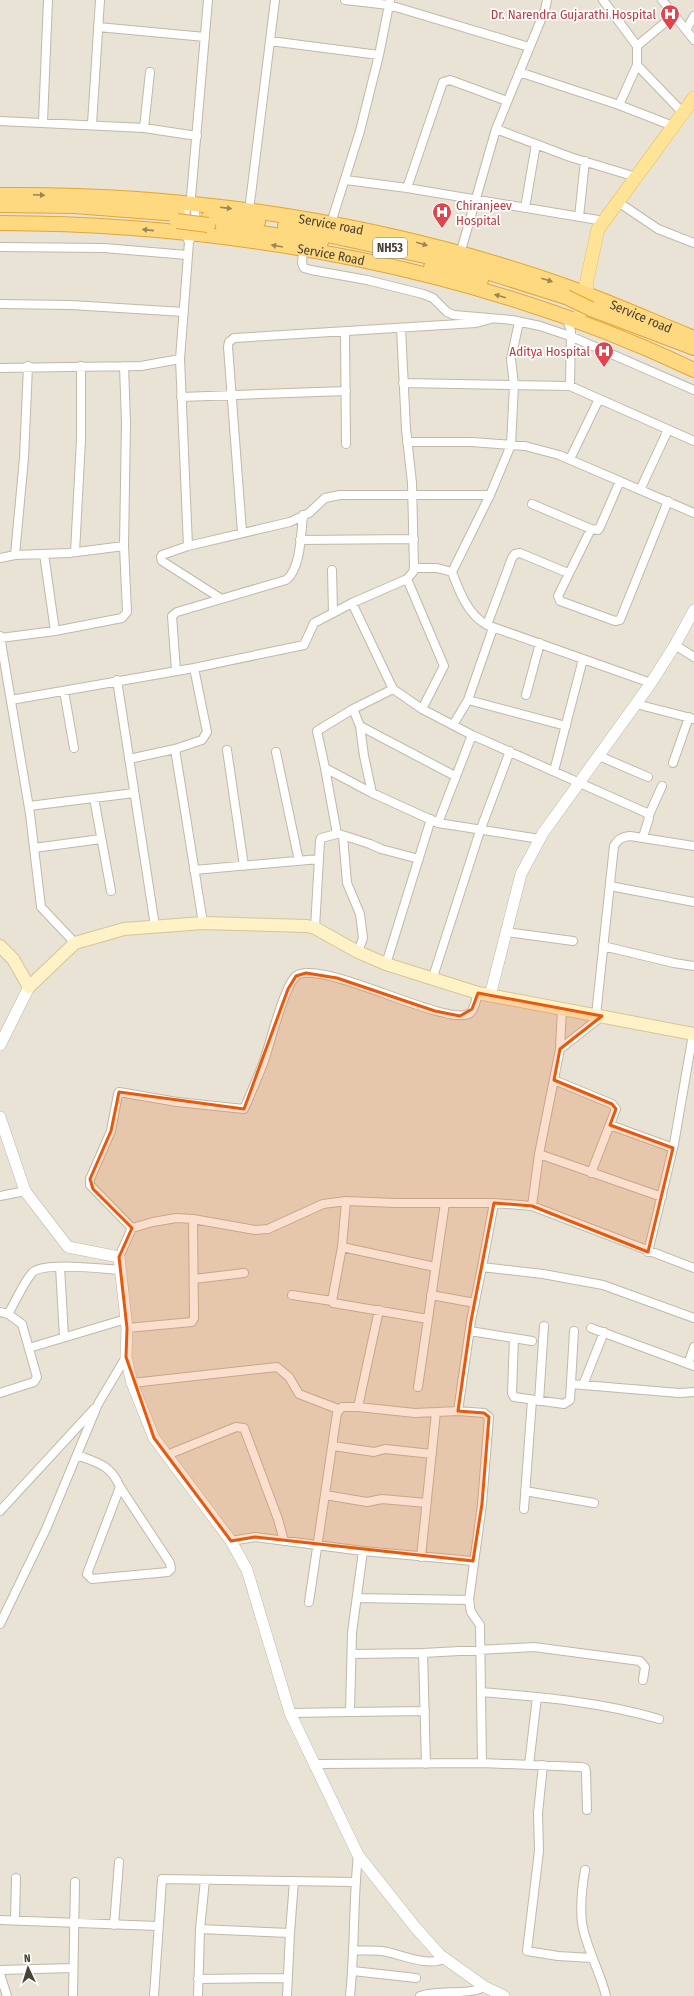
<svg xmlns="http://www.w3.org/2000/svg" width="694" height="1996" font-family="'Fira Sans Condensed',sans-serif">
  <rect width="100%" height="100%" fill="#f4f1e7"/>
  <path fill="#e8e3d5" d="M0,0H694V1996H0Z"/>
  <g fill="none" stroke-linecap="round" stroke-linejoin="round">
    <defs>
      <path id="minor" d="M345,0L389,5L529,47
        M603,0L637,46V65L683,113
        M662,0L694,40
        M98,27L205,37
        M686,30L694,16
        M270,41L379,55
        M637,46L674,15
        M519,72L619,105L673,126
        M619,105L637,65
        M0,121L144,128L197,136
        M43,122L48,0
        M92,124L100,0
        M144,128L150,72
        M496,129L570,157L636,177
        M346,180L407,188L604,221
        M407,188L443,82L450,80L507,101
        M191,197L208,0
        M618,202L658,229L694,243
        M525,208L536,144
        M249,211L275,0
        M579,217L585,161
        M331,223L360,131L379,55L390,0
        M189,242C182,230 184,209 191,197C198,209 196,231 189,242L180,359L188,546L162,555L161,557L162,561L220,598
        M0,247L104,248L187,255
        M303,251L302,263L304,268L311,270L367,280L423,294L433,298L447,312L454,315L512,320L540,326L570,336L694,390
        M460,254L496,129L545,10L547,0
        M0,304L71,305L184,312
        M566,317L571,331L570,386
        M401,328L406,429L412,483L414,568H437L452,572C459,591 468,615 487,625L651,683
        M345,332L346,444
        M0,368L141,366L180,359
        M403,383L570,386L694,441
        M181,397L346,391
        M407,442H472L525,446L559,455L694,513
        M570,459L599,399
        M620,481L600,527L598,530L591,529L558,596L560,601L615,621L620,620L668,501
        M640,490L668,430
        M532,504L591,529
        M242,532L228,347L229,342L234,338L476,323L491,319
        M300,540L414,539
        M188,546L290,522L309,513L325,498L340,495H490
        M75,552L81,440V366
        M44,554L55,631
        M15,555L24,458L28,366
        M0,558L15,555L69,553L124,546
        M332,570L333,613
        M452,572L490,495L511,445L514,385L511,359L519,322
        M407,579L444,666L422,709
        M352,603L393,689L422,709L472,735L647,813L649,818L643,837
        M487,625L512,558L515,554L520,553L568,573
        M0,636L30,814L41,907L75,943
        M0,638L55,631L122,618L127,612L124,546L126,423L124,366
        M675,645L694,657
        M194,668L207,732L202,740L175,749L203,923
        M176,671L172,616L177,612L286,580C301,569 301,533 303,515
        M117,680L155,926
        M393,689L353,709L317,731L325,768L372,793L438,823L540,839
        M64,691L74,748
        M526,695L540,643
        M11,700L194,668L304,645L314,623L352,603L407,579L413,572L414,568
        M468,700L566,726
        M636,704L694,719
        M353,709L360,726L455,776
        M453,725L468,700L493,628
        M360,726L364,756L372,793
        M227,750L244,866
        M276,752L299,861
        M599,756L648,777
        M129,759L175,749
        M673,763L689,717
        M554,771L583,659
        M94,798L111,891
        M29,806L134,793
        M649,815L662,786
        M438,823L472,735
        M339,834L370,844L381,849L419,859
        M343,836L347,883L360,914L363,938L358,952
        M34,848L101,839
        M194,870L319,859
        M610,886L694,902
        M315,928L320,841L321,838L337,834L325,768
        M506,932L573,941
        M603,946L674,963L694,966
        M386,964L431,819
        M432,980L480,831L510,751
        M596,1015L614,846C618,839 622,837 630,836L694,846
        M560,1049L602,1016
        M554,1080L612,1104L616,1109L591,1173
        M610,1125L673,1148
        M539,1154L662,1197
        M0,1196L25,1191
        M532,1206L539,1154L560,1049L562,1008
        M132,1228L90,1185V1179L111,1131L118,1094L119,1092L177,1102L244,1109C251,1093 258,1077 264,1061C270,1044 284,986 296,976C319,957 449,1029 470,1013C475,1009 476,999 478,993
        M342,1247L346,1201
        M648,1252L674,1144L693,1034
        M119,1257L132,1228L153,1222L176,1218L193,1219L255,1230L268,1229L323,1204L346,1201L396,1203H494L532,1206L694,1268
        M60,1267L64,1337
        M482,1267L494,1203
        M194,1279L244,1273
        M292,1295L332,1301
        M431,1295L475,1303
        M0,1312L8,1314L22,1324L37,1377L34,1382L0,1393
        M8,1314C16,1301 22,1285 32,1273C42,1261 103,1269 121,1270
        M428,1319L333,1303L332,1301L342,1247L435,1267
        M127,1328L192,1322L194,1318L193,1219
        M591,1328L694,1366
        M470,1331L532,1341
        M514,1338L512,1393L514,1397L564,1404L570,1400L574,1331
        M29,1348L126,1319
        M688,1364L694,1347
        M132,1383L277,1367L289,1377L299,1394L338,1409
        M571,1384L679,1393L694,1392
        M583,1385L604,1332
        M418,1387L445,1203
        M539,1401L544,1326
        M358,1407L415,1413L458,1411
        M333,1446L374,1452L385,1449L432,1454
        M77,1455C98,1463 111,1465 120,1487L170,1563L171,1569L168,1572L92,1579L87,1574L120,1487
        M167,1455L236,1427L244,1428L278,1519L284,1541
        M525,1491L594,1503
        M325,1495L367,1502L382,1499L426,1503
        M524,1509L532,1400
        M0,1511L95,1408
        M231,1541L255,1537L363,1551L473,1561
        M421,1557L436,1412
        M357,1598L469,1600
        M309,1602L337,1413L342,1407H358L379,1310
        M0,1624L46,1529L98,1404L126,1357
        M423,1653L426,1764
        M352,1654L423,1653L534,1647L640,1661L645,1667L643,1680
        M481,1692C541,1697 601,1702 659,1719
        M350,1712L425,1711
        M290,1713L350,1712L352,1633L363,1551
        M482,1763L480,1625L471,1612L469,1600L482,1504L489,1417L484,1413L458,1411L471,1321L482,1267L543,1274L603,1285L694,1318
        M315,1764L482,1763L581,1767L585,1768L586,1772L587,1810
        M529,1765L537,1697
        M543,1765L538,1813L539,1851L527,1951L558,1956L592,1958
        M585,1870C582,1887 580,1905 582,1923C586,1948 600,1971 606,1996
        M0,1920L157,1926
        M15,1920L16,1878
        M114,1925L119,1862
        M200,1929L290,1933L294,1881
        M353,1950C363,1951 373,1950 382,1951C401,1954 429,1968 445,1958
        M0,1970L73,1968
        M353,1971L416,1978
        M0,1974L7,1996
        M198,1979L287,1978
        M73,1996L75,1882
        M154,1996L162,1879L355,1882
        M198,1996L200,1929L205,1880
        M287,1996L290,1933
        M350,1996C355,1949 353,1902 358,1855
        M420,1996C441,1989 466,1996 485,1987"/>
      <path id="tertiary" d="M490,996L521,874L543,833L651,683L675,645L694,610
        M0,1045L29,987
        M0,1117L25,1191L68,1247L119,1257L127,1328L126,1357L132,1383L154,1438L231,1541L247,1570L290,1713L358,1855L415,1927L440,1955L485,1987L504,1996"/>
      <path id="secondary" d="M0,946L13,959L29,987L75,943L124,929L203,923L307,926L315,928L358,952L386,964L478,993L694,1034"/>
      <path id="primary" d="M577,321L588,295L586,284L598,229L694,98"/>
      <g id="trunk">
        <path id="s1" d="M0,195C192,193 387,223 568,287C610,302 652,321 694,338"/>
        <path d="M0,205L74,206L178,214"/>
        <path d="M209,217L258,222"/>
        <path id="s2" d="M0,223C237,224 479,268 694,370"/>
        <path d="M285,226L458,263L566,297"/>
        <path d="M223,227L321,242"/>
        <path d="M431,267L481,280"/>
        <path d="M591,309L694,348"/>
      </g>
    </defs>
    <use href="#minor" stroke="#c0b9a9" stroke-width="10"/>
    <use href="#tertiary" stroke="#c0b9a9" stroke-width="12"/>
    <use href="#secondary" stroke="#d6c596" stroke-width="14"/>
    <use href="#primary" stroke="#e8c262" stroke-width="14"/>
    <use href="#trunk" stroke="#e3a533" stroke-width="16"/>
    <use href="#minor" stroke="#fff" stroke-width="8"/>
    <use href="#tertiary" stroke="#fff" stroke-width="11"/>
    <use href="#secondary" stroke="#fff2c7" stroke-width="12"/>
    <use href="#primary" stroke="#ffe396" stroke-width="13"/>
    <use href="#trunk" stroke="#ffd97f" stroke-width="14"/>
    <defs>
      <path id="trunk-bridge" d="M177,221L208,225
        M566,297L591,309"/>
    </defs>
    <use href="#trunk-bridge" stroke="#e3a533" stroke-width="16" stroke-linecap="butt"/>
    <use href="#trunk-bridge" stroke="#ffd97f" stroke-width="14"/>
  </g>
  <defs><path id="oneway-solid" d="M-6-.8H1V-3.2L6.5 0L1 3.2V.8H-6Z"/></defs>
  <g fill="#9a8557">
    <use href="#oneway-solid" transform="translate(39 195) rotate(2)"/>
    <use href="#oneway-solid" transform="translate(226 208) rotate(7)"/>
    <use href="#oneway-solid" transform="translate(148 230) rotate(-174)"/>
    <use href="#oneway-solid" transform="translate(422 244) rotate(16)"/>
    <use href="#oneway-solid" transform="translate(277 246) rotate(-170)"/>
    <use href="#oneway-solid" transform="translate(547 280) rotate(18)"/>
    <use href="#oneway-solid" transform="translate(500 296) rotate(-164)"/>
  </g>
  <path fill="#e8590c" fill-opacity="0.2" stroke="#e8590c" stroke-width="3" stroke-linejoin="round" d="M306,973L337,978L435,1011L460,1016L472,1009L478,993L602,1016L560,1049L554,1080L612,1104L616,1109L610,1125L673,1148L648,1252L532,1206L494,1203L471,1321L458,1411L484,1413L489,1417L482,1504L473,1561L255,1537L231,1541L154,1438L126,1357L127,1328L119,1257L132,1228L93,1189L90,1179L111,1131L119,1092L244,1109L288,989L296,976Z"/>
  <defs>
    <symbol id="hospital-pin" viewBox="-11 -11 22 30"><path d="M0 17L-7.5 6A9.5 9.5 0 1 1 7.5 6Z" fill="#e0444e" stroke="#fff"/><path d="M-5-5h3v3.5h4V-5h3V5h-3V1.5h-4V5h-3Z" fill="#fff"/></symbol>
  </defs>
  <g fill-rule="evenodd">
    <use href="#hospital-pin" x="659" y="3" width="22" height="30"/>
    <use href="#hospital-pin" x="431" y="201" width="22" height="30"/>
    <use href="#hospital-pin" x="593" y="340" width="22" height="30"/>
  </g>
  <g text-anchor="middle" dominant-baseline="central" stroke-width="3.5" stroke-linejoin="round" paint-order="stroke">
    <rect fill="#fff" stroke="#7f7a72" stroke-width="1" x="373" y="238" width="34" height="20" rx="3"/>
    <g font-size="12" font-weight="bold" fill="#484136">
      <text x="390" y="248">NH53</text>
    </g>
    <g font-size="13" fill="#be3a42" stroke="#fff" text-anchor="end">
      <text x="656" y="14">Dr. Narendra Gujarathi Hospital</text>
      <text x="456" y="205" text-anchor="start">Chiranjeev<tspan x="456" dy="15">Hospital</tspan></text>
      <text x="590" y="351">Aditya Hospital</text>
    </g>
    <g font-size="13" fill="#484136" stroke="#fff">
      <text stroke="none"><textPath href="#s1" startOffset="333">Service road</textPath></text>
      <text stroke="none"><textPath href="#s2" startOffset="333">Service Road</textPath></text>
      <text stroke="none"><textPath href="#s1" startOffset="657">Service road</textPath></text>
    </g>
  </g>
  <g transform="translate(28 1968) rotate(356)" stroke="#ffffff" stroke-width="3" paint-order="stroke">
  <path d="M0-3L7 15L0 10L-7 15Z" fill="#484136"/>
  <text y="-6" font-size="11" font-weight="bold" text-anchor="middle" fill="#484136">N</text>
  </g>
</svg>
